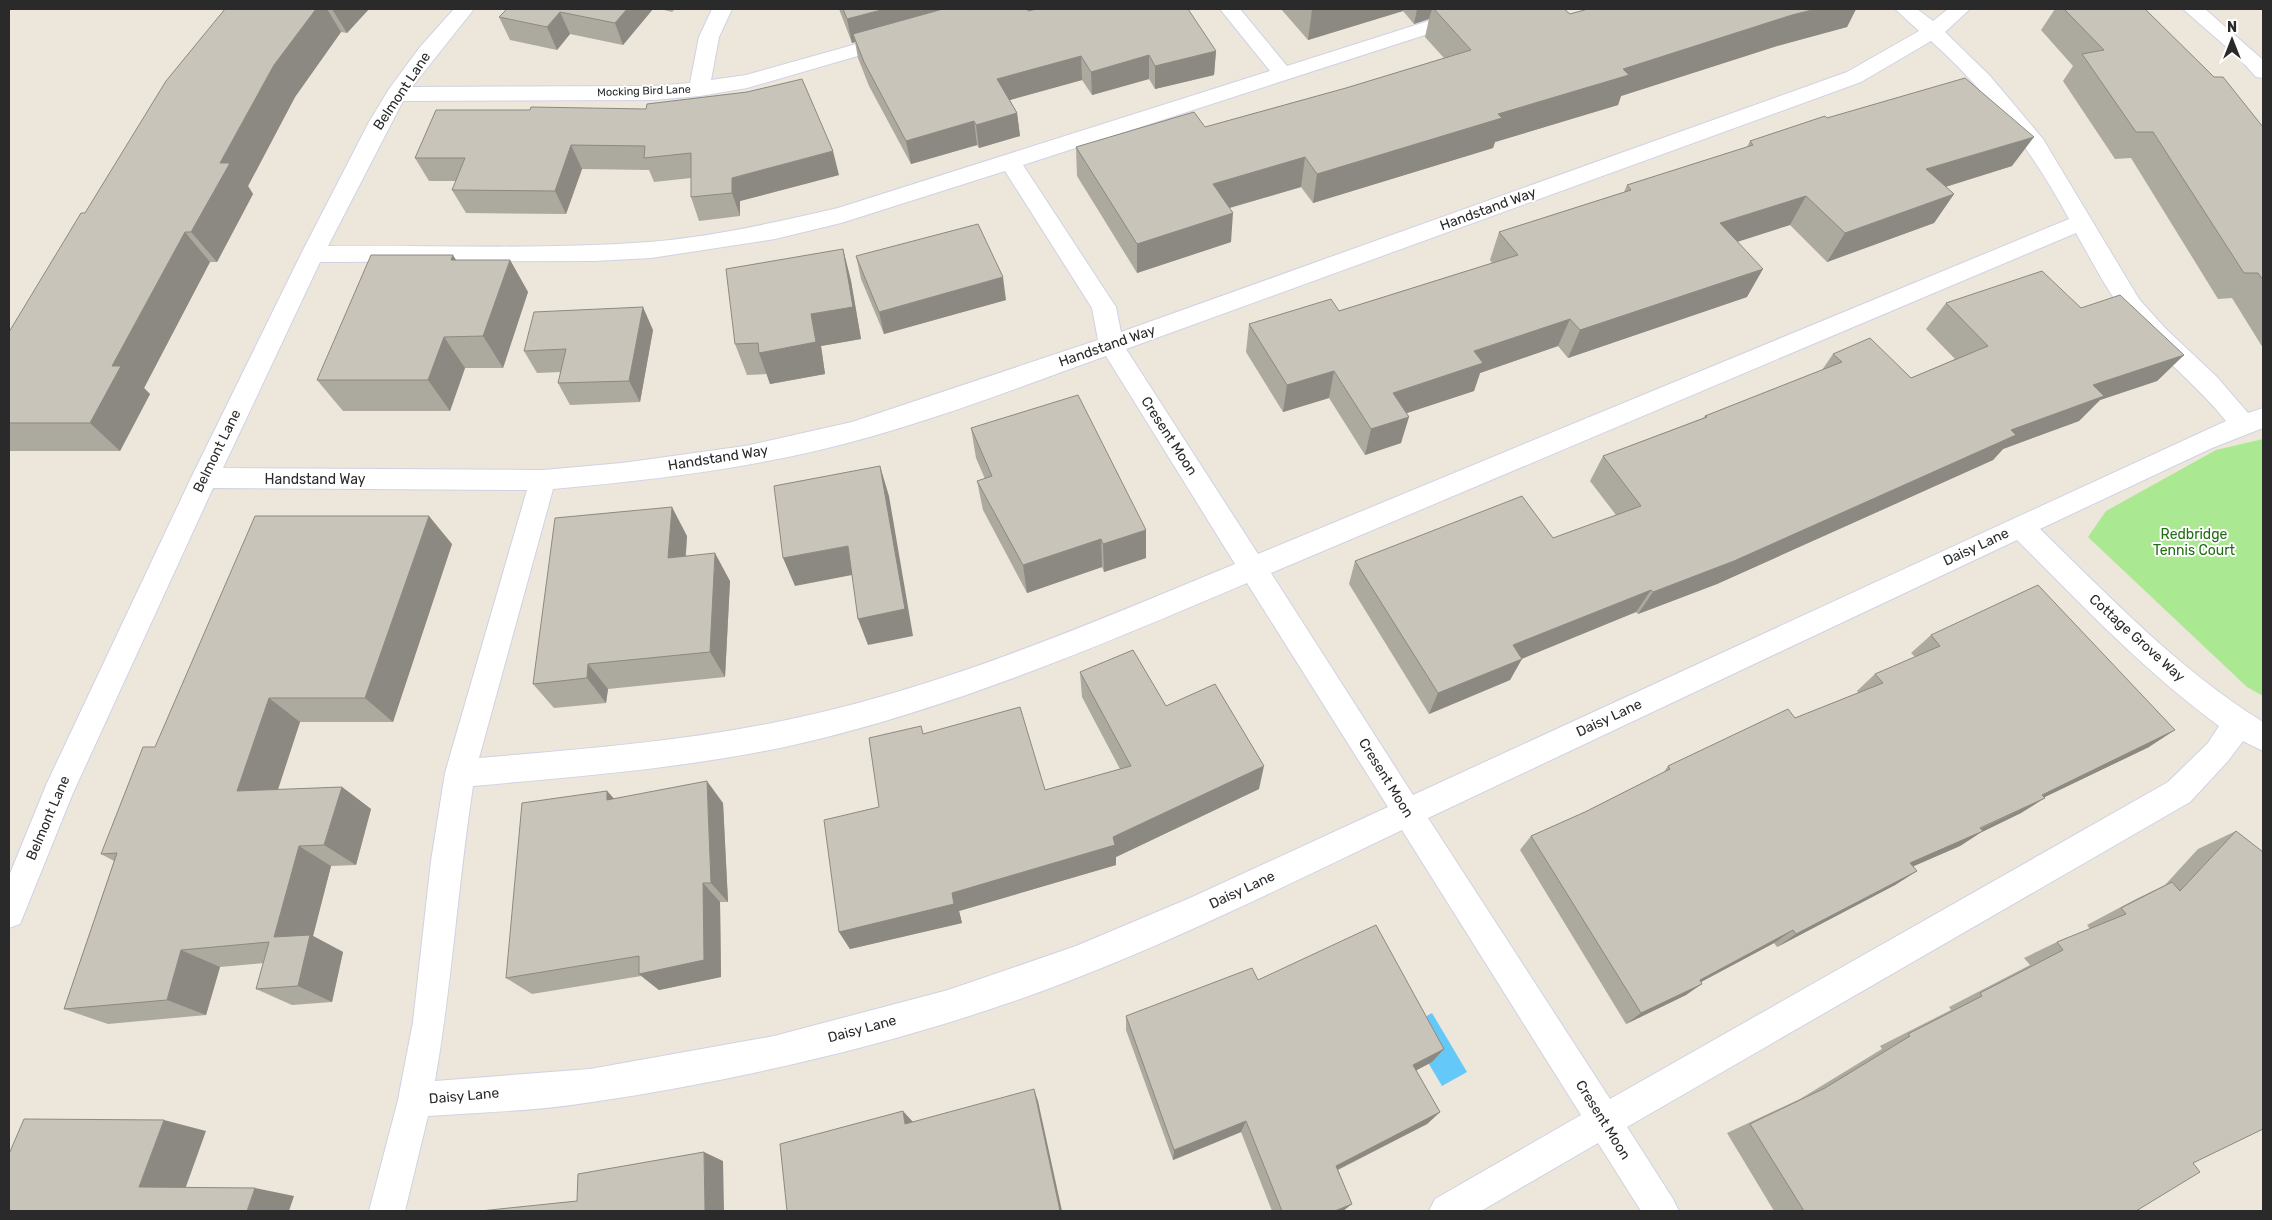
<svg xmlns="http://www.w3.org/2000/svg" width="2272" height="1220" font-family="Rubik,sans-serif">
  <rect width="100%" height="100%" fill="#ede6da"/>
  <path fill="#aae992" d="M2263,439V696L2247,687L2088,537L2106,511L2216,450Z"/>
  <path fill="#64c8f9" d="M1432,1013L1467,1072L1442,1086L1407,1027Z"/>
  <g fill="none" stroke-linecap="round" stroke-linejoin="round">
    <defs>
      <path id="minor" d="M454,9H474L412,87L654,86L690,83L699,37L712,9H732L719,37L711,80L746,75L892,34L899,36L902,40L899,44L747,88L700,96L654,100L403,101L328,246C434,245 542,250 649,242C710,237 778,222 838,208L1270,71L1220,9H1240L1287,66L1466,9H1496L1493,13L1023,165L1112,301L1116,307L1121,332L1847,72L1919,31L1895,9H1917L1933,21L1948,9H1970L1945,32L1990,76L2043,139L2139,299L2165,328L2217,377L2248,413L2263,408V428L2212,448L2040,529C2111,598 2179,670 2263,722V751L2243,741L2228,761L2190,802L1627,1127L1673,1199L1679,1211H1641L1598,1143L1481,1211H1429L1435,1199L1581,1115L1402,830C1295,881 1189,934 1079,977C927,1037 754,1078 592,1102C538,1111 482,1112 428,1116L405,1211H369L398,1100L413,1022L431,861L445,773L527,490L213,488L73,793L20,924L9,928V876L47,783L191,478L301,254L369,122L389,89L420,47ZM1931,41C1988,92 2033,152 2069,219L1258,554L1126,349L1861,82ZM1005,171L1092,308L1098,340L852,422L745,446L622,463L543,470L223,468L320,262L594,261L651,258L775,239L841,223ZM2076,233C2093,263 2109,295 2131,321C2160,357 2197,385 2226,421L1413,795L1271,573ZM1106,356L1235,564C1092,623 949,685 796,718C692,741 585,749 479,758L553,489C654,480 754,468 851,442C938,419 1022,386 1106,356ZM2017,540C2082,605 2145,672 2219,726L2208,743L2168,782L1610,1099L1428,818ZM1247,583L1388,807L1190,898L1076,946L948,990L774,1036L590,1069L435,1081C452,983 458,884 473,786C582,776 691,768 798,744C954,708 1101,645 1247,583Z
        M2183,9H2205L2263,60V78L2256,77L2240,59Z"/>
    </defs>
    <use href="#minor" stroke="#d0d2e4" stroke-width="2"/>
    <use href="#minor" fill="#fff" fill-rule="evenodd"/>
  </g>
  <path fill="#aca99f" d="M225,9H369L347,33L341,32L295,97L248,186L253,194L217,262H210L144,388L150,394L120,451H9V332L85,213Z
    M507,9H653L623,45L570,34L557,50L510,40L499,17Z
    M660,9H675L672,12Z
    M839,9H1027L1028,11L1216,51L1214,75L1155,89L1149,79L1092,95L1082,80L1010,100L1017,113L1020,136L979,148L977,145L911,164L869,86L858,58L855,42L852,43Z
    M1281,9H1564L1570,14L1588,9H1856L1847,27L1777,46L1621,96L1618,105L1495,142L1493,148L1313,203L1301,187L1230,208L1231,242L1137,273L1077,176L1076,147L1205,127L1346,88L1444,58L1425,37L1429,19L1414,24L1403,11L1308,40Z
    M2055,9H2145L2263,127V348L2232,298L2218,299L2131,158L2115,159L2063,81L2073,66L2041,30Z
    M436,110L839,175L740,201V216L699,221L691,197V178L654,182L649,170L582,169L566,214L466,213L452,190L456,181H429L415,158Z
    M1827,118L2012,166L1945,187L1954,194L1934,223L1827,262L1790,225L1737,241L1747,297L1568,358L1558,346L1480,373L1474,391L1406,413L1401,443L1365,455L1329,398L1283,412L1246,352L1249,324L1339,311L1492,263L1490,260L1499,232L1624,192L1627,185L1747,147L1750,141Z
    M843,249L851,281L861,339L821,346L825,374L770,384L767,374L747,375L735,344Z
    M856,256L1006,300L884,334L861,279Z
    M456,260H510L528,292L503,368H465L450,411H343L317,380Z
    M1946,303L2081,308L2184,355L2157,381L2100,400L2079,421L2003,449L1993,460L1717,584L1638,614L1636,612L1522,658L1510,680L1429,714L1349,584L1355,561L1553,538L1616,515L1590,481L1603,456L1703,418L1705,416L1822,370L1833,354L1911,378L1955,359L1926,329Z
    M653,330L640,402L570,405L558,383L561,372L537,373L524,351Z
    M971,428L1146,530V558L1104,572L1102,567L1027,593L983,510L977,481L985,479L976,458Z
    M687,536L686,556L730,581L725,677L608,689L606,703L554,708L533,684Z
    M452,544L393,722H300L278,790L342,787L371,809L356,865L331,866L313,936L343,952L332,1002L292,1005L256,989L264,963L220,967L206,1015L108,1024L64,1009L114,861L101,854L155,747Z
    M1931,635L2149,747L2044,797L2021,813L1983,831L1960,846L1913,866L1917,871L1895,885L1777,947L1774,943L1701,982L1686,995L1626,1024L1520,850L1531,836L1585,812L1664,772L1668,766L1795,718L1858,693L1857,691L1875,674L1915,657L1911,653Z
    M1080,672L1166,706L1259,789L1116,857V865L959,911L962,923L850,949L839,932L879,807L924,734L1045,790L1120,769L1082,697Z
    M607,791L614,799L723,803L728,902H720L721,977L659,990L641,976L532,994L506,978Z
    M2236,831L2193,1163L2136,1211H1774L1727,1133L1800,1099L1882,1049L1880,1046L1951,1010L1949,1007L2030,965L2024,958L2057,942L2090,929L2087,925L2136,899L2165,885L2198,849Z
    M1258,980L1432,1062L1416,1070L1440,1112L1427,1124L1338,1170L1352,1204L1342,1211H1272L1241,1132L1173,1160L1126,1030V1016Z"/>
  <path fill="#8c8982" d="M316,9H327L341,32L295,97L248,186L253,194L217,262L191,232L220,163L274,65Z
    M332,9H369L347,33Z
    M627,9H653L623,45L615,23Z
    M885,9H974L853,34L855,42L852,43L847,19Z
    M1316,9H1403V11L1308,40L1312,10Z
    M1417,9H1432L1429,19L1414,24Z
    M1816,9H1856L1847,27L1777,46L1621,96L1618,105L1495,142L1493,148L1313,203L1317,174L1498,114L1623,69L1792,15Z
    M560,12L570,34L557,50L547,27Z
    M1216,51L1214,75L1155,89V66Z
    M1149,55V79L1092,95L1091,72Z
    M1081,56L1082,80L999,103L997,79Z
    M1017,113L1020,136L979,148L976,125Z
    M974,121L977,145L911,164L906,141Z
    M2034,137L2012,166L1907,199L1926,169Z
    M571,145L582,169L566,214L555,191Z
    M833,151L839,175L740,201V216L732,193V178Z
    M1305,157L1301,187L1211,213L1213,184Z
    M1954,194L1934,223L1827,262L1845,233Z
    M1806,196L1790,225L1706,252L1720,223Z
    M1233,213L1231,242L1137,273V244Z
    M185,232L210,262L144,388L150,394L120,451L90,423L112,366Z
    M843,249L851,281L861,339L821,346L825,374L770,384L759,353L811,314Z
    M453,255L473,287L451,260Z
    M510,260L528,292L503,368L483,336Z
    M1763,269L1747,297L1568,358L1580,330Z
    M1003,277L1006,300L884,334L879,312Z
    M643,307L653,330L640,402L629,381Z
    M1570,319L1558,346L1480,373L1474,391L1386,420L1393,393L1474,351Z
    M444,337L465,368L450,411L428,380Z
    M2184,355L2157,381L2100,400L2079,421L2003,449L1993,460L1717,584L1638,614L1653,592L2093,385Z
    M1334,371L1329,398L1283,412L1287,385Z
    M1409,417L1401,443L1365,455L1371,429Z
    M880,466L889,496L913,636L868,645L858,619Z
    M672,507L687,536L683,586L668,558Z
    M429,516L452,544L393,722L365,698Z
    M1146,530V558L1104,572L1103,544Z
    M1101,539L1102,567L1027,593L1023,565Z
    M848,546L857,574L795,586L783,558Z
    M715,553L730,581L725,677L710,652Z
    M1651,590L1636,612L1502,667L1513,645Z
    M1522,659L1510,680L1429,714L1438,693Z
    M588,664L608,689L606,703L587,678Z
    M269,698L300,722L270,813L237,791Z
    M2175,730L2149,747L2018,810L2042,795Z
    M1264,766L1259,789L1116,857V865L959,911L962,923L850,949L839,932L1113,837Z
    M707,781L723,803L728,902L711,883Z
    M342,787L371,809L356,865L324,845Z
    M607,791L627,813L607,800Z
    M2045,798L2021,813L1982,832L1983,831L1960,846L1889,877L1910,863Z
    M299,846L331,866L313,936L343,952L332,1002L298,986L274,937Z
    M1917,871L1895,885L1777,947L1796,934Z
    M703,883L720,902L721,977L659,990L639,974Z
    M1793,930L1774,943L1684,991L1700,980Z
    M181,950L220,967L206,1015L167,1000Z
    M1702,984L1686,995L1626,1024L1641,1013Z
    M1444,1049L1432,1062L1402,1078L1413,1065Z
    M1034,1089L1038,1101L1062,1211H1060Z
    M903,1111L913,1122L905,1124Z
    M1440,1112L1427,1124L1327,1175L1336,1166Z
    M164,1120L206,1131L183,1195L139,1187Z
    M1246,1121L1241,1132L1173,1160L1174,1150Z
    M704,1152L723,1161L724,1211H705Z
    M255,1188L294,1196L289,1211H247Z
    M1352,1204L1343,1211H1335Z"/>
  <path fill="#c8c4b9" stroke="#8c8982" d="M225,9H316L274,65L220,163H230L191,232H185L112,366H121L90,423H9V332L81,213H85L166,81Z
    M507,9H627L615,23L560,12L547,27L499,17Z
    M843,9H885L847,19Z
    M943,9H1027L1028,11L1037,9H1188L1216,51L1155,66L1149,55L1091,72L1081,56L997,79L1017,113L976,125L974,121L906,141L864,62L853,34Z
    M1434,9H1564L1570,14L1588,9H1816L1792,15L1623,69L1629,75L1498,114L1502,118L1317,174L1305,157L1213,184L1233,213L1137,244L1076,147L1194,112L1205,127L1346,88L1471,50Z
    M2064,9H2145L2214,77H2223L2263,127V280L2258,273H2244L2153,132H2136L2082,54L2104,50Z
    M1965,78L2034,137L1926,169L1954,194L1845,233L1806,196L1720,223L1763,269L1580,330L1570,319L1474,351L1483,363L1393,393L1409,417L1371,429L1334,371L1287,385L1249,324L1331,299L1339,311L1518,255L1499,232L1631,190L1627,185L1753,145L1750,141L1825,116L1827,118Z
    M802,79L833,151L732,178V193L691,197V153L644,158L645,146L571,145L555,191L452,190L465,158H415L436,110H530L531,107L646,109L647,104L747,92Z
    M978,224L1003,277L879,312L856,256Z
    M843,249L853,307L811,314L816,342L759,353L758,343L735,344L726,269Z
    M371,255H453L451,260H510L483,336L444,337L428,380H317Z
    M2042,271L2081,308L2120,295L2184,355L2093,385L2104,396L2011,430L2016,435L1734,561L1653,592L1651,590L1513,645L1522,659L1438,693L1355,561L1522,496L1553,538L1641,506L1603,456L1707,417L1705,416L1842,362L1833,354L1870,338L1911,378L1988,346L1946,303Z
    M643,307L629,381L558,383L566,349L524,351L534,312Z
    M1078,395L1146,530L1103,544L1101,539L1023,565L977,481L992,476L971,428Z
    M880,466L905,609L858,619L848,546L783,558L774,486Z
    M672,507L668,558L715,553L710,652L588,664L587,678L533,684L555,518Z
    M255,516H429L365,698H269L237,791L342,787L324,845L299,846L274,937L310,935L298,986L256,989L269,942L181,950L167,1000L64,1009L117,853L101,854L143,747H155Z
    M2038,585L2175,730L2042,795L2045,798L1980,828L1983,831L1910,863L1917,871L1796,934L1793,930L1700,980L1702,984L1641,1013L1531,836L1585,812L1670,769L1668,766L1788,709L1795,718L1883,683L1875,674L1940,646L1931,635Z
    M1133,650L1166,706L1215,684L1264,766L1113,837L1115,845L952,893L954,904L839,932L824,820L879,807L869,738L921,726L923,734L1020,707L1045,790L1131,766L1080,672Z
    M707,781L711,883H703L704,960L639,974V956L506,978L522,803L607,791V800Z
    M2236,831L2263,852V1129L2193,1163L2200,1172L2136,1211H1804L1750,1124L1825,1088L1910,1036L1908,1034L1982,996L1980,993L2063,950L2057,942L2126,914L2121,908L2172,882L2180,891Z
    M1376,925L1444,1049L1413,1065L1440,1112L1336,1166L1352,1204L1335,1211H1282L1246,1121L1174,1150L1126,1016L1252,968L1258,980Z
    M1034,1089L1060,1211H787L780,1144L903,1111L905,1124Z
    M24,1119L164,1120L139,1187L255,1188L247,1211H9V1154Z
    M704,1152L705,1211H480L577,1201L578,1174Z"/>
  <g text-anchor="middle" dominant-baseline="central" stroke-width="4" stroke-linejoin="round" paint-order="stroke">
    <g font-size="11" fill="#2a2a2a" stroke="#fff">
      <text transform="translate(644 91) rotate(-2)">Mocking Bird Lane</text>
    </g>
    <g font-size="14" fill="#2a2a2a" stroke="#fff">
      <text transform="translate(402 91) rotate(-56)">Belmont Lane</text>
      <text transform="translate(1488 209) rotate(-20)">Handstand Way</text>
      <text transform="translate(1107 346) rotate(-19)">Handstand Way</text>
      <text transform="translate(1169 436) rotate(57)">Cresent Moon</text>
      <text transform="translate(217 451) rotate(-64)">Belmont Lane</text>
      <text transform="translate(718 458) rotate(-9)">Handstand Way</text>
      <text x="315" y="479">Handstand Way</text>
      <text transform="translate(1976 547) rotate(-25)">Daisy Lane</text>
      <text transform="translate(2137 638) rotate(42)">Cottage Grove Way</text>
      <text transform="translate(1609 718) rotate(-25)">Daisy Lane</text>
      <text transform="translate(1386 778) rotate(58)">Cresent Moon</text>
      <text transform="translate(48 818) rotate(-67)">Belmont Lane</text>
      <text transform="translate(1242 890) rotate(-25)">Daisy Lane</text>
      <text transform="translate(862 1029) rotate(-15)">Daisy Lane</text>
      <text transform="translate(464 1096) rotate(-5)">Daisy Lane</text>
      <text transform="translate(1603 1120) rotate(58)">Cresent Moon</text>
    </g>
    <g font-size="14" fill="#216e13" stroke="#fff">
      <text x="2194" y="534">Redbridge<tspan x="2194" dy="16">Tennis Court</tspan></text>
    </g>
  </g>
  <rect width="2272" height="1220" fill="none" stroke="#2a2a2a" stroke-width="20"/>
  <g transform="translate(2232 40)" stroke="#ffffff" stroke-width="4" paint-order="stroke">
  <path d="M0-4L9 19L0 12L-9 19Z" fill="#2a2a2a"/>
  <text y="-8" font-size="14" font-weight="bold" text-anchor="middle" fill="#2a2a2a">N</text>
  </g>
</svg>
